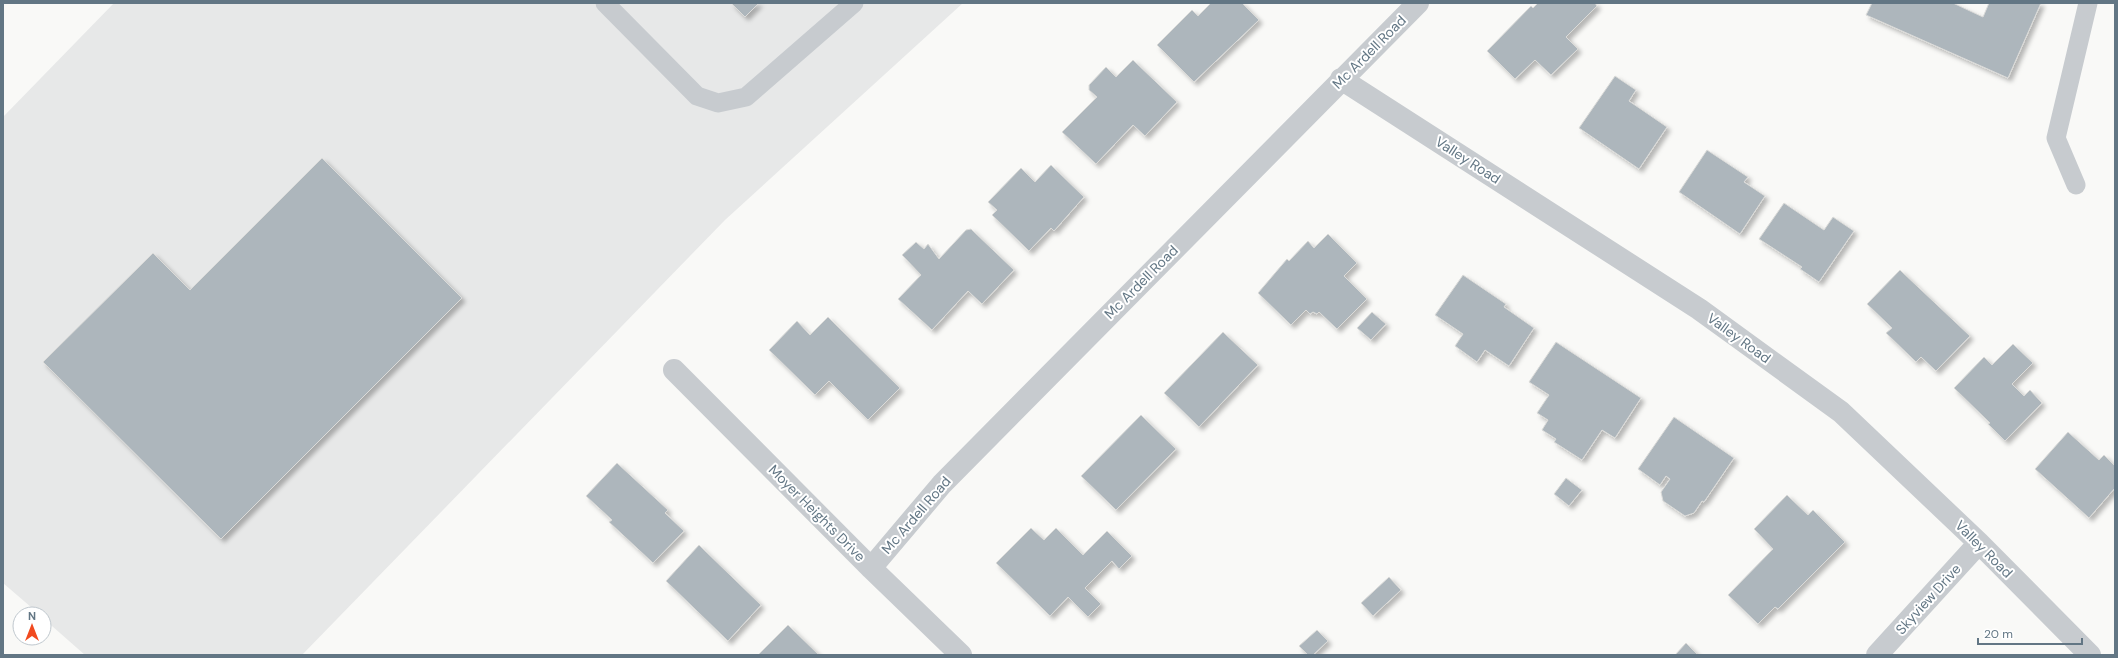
<svg xmlns="http://www.w3.org/2000/svg" width="2118" height="658" font-family="'DM Sans',sans-serif">
  <defs>
    <filter id="shadow"><feDropShadow dx="3.5" dy="3.5" stdDeviation="2" flood-color="#0004"/></filter>
  </defs>
  <rect width="100%" height="100%" fill="#f9f9f7"/>
  <path fill="#e7e8e8" d="M114,3H963L725,220L302,655H85L44,619V614H39L3,583V117Z"/>
  <path fill="#adb6bc" stroke="#dbdbd9" filter="url(#shadow)" d="M731,3H759L745,17Z
    M1211,3H1242L1259,20L1194,82L1157,45L1192,10L1198,16Z
    M1538,3H1595L1597,6L1566,37L1578,49L1551,75L1535,60L1515,79L1487,51L1531,6L1533,8Z
    M1872,3H1953L1983,17L1989,3H2041L2008,78L1866,15Z
    M1133,60L1177,102L1145,136L1133,125L1096,164L1062,132L1097,97L1089,90V85L1106,67L1116,77Z
    M1615,76L1636,90L1629,101L1667,127L1639,169L1579,128Z
    M1707,150L1748,177L1744,182L1765,196L1740,234L1679,192Z
    M322,158L462,298L221,539L43,362L153,253L190,290Z
    M1051,165L1084,197L1054,231L1051,228L1029,251L992,215L997,210L988,202L1021,168L1035,182Z
    M1784,203L1824,230L1833,217L1854,231L1819,282L1800,269L1802,267L1759,239Z
    M971,229L1014,270L982,304L968,291L932,330L898,299L921,275L902,255L916,242L924,249L928,244L939,259L966,230Z
    M1328,234L1357,263L1344,276L1367,299L1337,329L1319,312L1317,314L1313,312L1310,314L1306,310L1291,325L1258,293L1287,259L1289,261L1308,241L1314,248Z
    M1900,270L1970,336L1936,371L1921,357L1916,362L1886,333L1892,328L1867,304Z
    M1463,275L1506,304L1504,307L1534,328L1509,366L1485,350L1477,362L1455,346L1463,334L1435,315Z
    M1372,312L1386,324L1371,340L1357,328Z
    M828,317L900,388L868,420L829,381L815,395L769,350L797,321L810,335Z
    M1223,332L1258,365L1199,427L1164,393Z
    M1556,342L1641,398L1615,438L1602,430L1582,460L1554,442L1556,439L1542,430L1548,420L1537,413L1549,395L1529,382Z
    M2013,344L2033,363L2012,384L2024,396L2030,390L2042,403L2005,441L1988,424L1990,423L1954,388L1984,357L1992,365Z
    M1141,415L1176,449L1116,510L1081,476Z
    M1674,417L1734,458L1704,502L1702,501L1694,513L1685,516L1663,501L1661,492L1670,479L1666,476L1660,485L1638,469Z
    M2068,432L2099,460L2104,455L2115,466V488L2089,518L2035,469Z
    M617,463L668,510L665,513L684,531L653,563L609,522L612,520L586,496Z
    M1566,478L1582,490L1569,506L1554,494Z
    M1787,495L1808,515L1813,510L1845,542L1778,609L1775,607L1758,624L1728,595L1773,549L1754,529Z
    M1031,528L1044,540L1056,528L1083,555L1107,531L1132,556L1119,569L1112,561L1085,588L1101,604L1088,617L1068,597L1050,616L996,563Z
    M699,545L761,605L728,641L666,581Z
    M1389,577L1401,590L1373,616L1361,603Z
    M788,625L819,655H758Z
    M1317,630L1328,641L1313,655H1308L1299,646Z
    M1686,643L1698,655H1675Z"/>
  <g fill="none" stroke-linecap="round" stroke-linejoin="round">
    <path stroke="#c7cbcf" stroke-width="19" d="M605,3L697,96L718,103L746,97L854,3
      M2076,185L2056,138L2088,3"/>
    <path stroke="#c7cbcf" stroke-width="22" d="M1341,79L1699,309L1841,412L1979,543L2090,655
      M674,370L871,568L961,655
      M871,568L942,484L1418,3
      M1877,655L1979,543"/>
  </g>
  <g text-anchor="middle" dominant-baseline="central" stroke-width="4" stroke-linejoin="round" paint-order="stroke">
    <g font-size="14" fill="#627684" stroke="#fff">
      <text transform="translate(1369 52) rotate(-45)">Mc Ardell Road</text>
      <text transform="translate(1468 160) rotate(33)">Valley Road</text>
      <text transform="translate(1141 282) rotate(-45)">Mc Ardell Road</text>
      <text transform="translate(1739 338) rotate(36)">Valley Road</text>
      <text transform="translate(817 513) rotate(45)">Moyer Heights Drive</text>
      <text transform="translate(916 515) rotate(-49)">Mc Ardell Road</text>
      <text transform="translate(1984 549) rotate(45)">Valley Road</text>
      <text transform="translate(1928 599) rotate(-48)">Skyview Drive</text>
    </g>
  </g>
  <rect width="2118" height="658" fill="none" stroke="#627684" stroke-width="8"/>
  <g transform="translate(32 626)"><circle r="19" fill="#ffffff" stroke="#c0c8ce"/>
  <path d="M0-3L7 15L0 10L-7 15Z" fill="#f14a1f"/>
  <text y="-6" font-size="11" font-weight="bold" text-anchor="middle" fill="#627684">N</text>
  </g>
  <path d="M1978 638v6h104v-6" fill="none" stroke="#627684" stroke-width="2"/>
  <text x="1984" y="638" font-size="12" fill="#627684" stroke="#ffffff" stroke-width="3" paint-order="stroke">20 m</text>
</svg>
